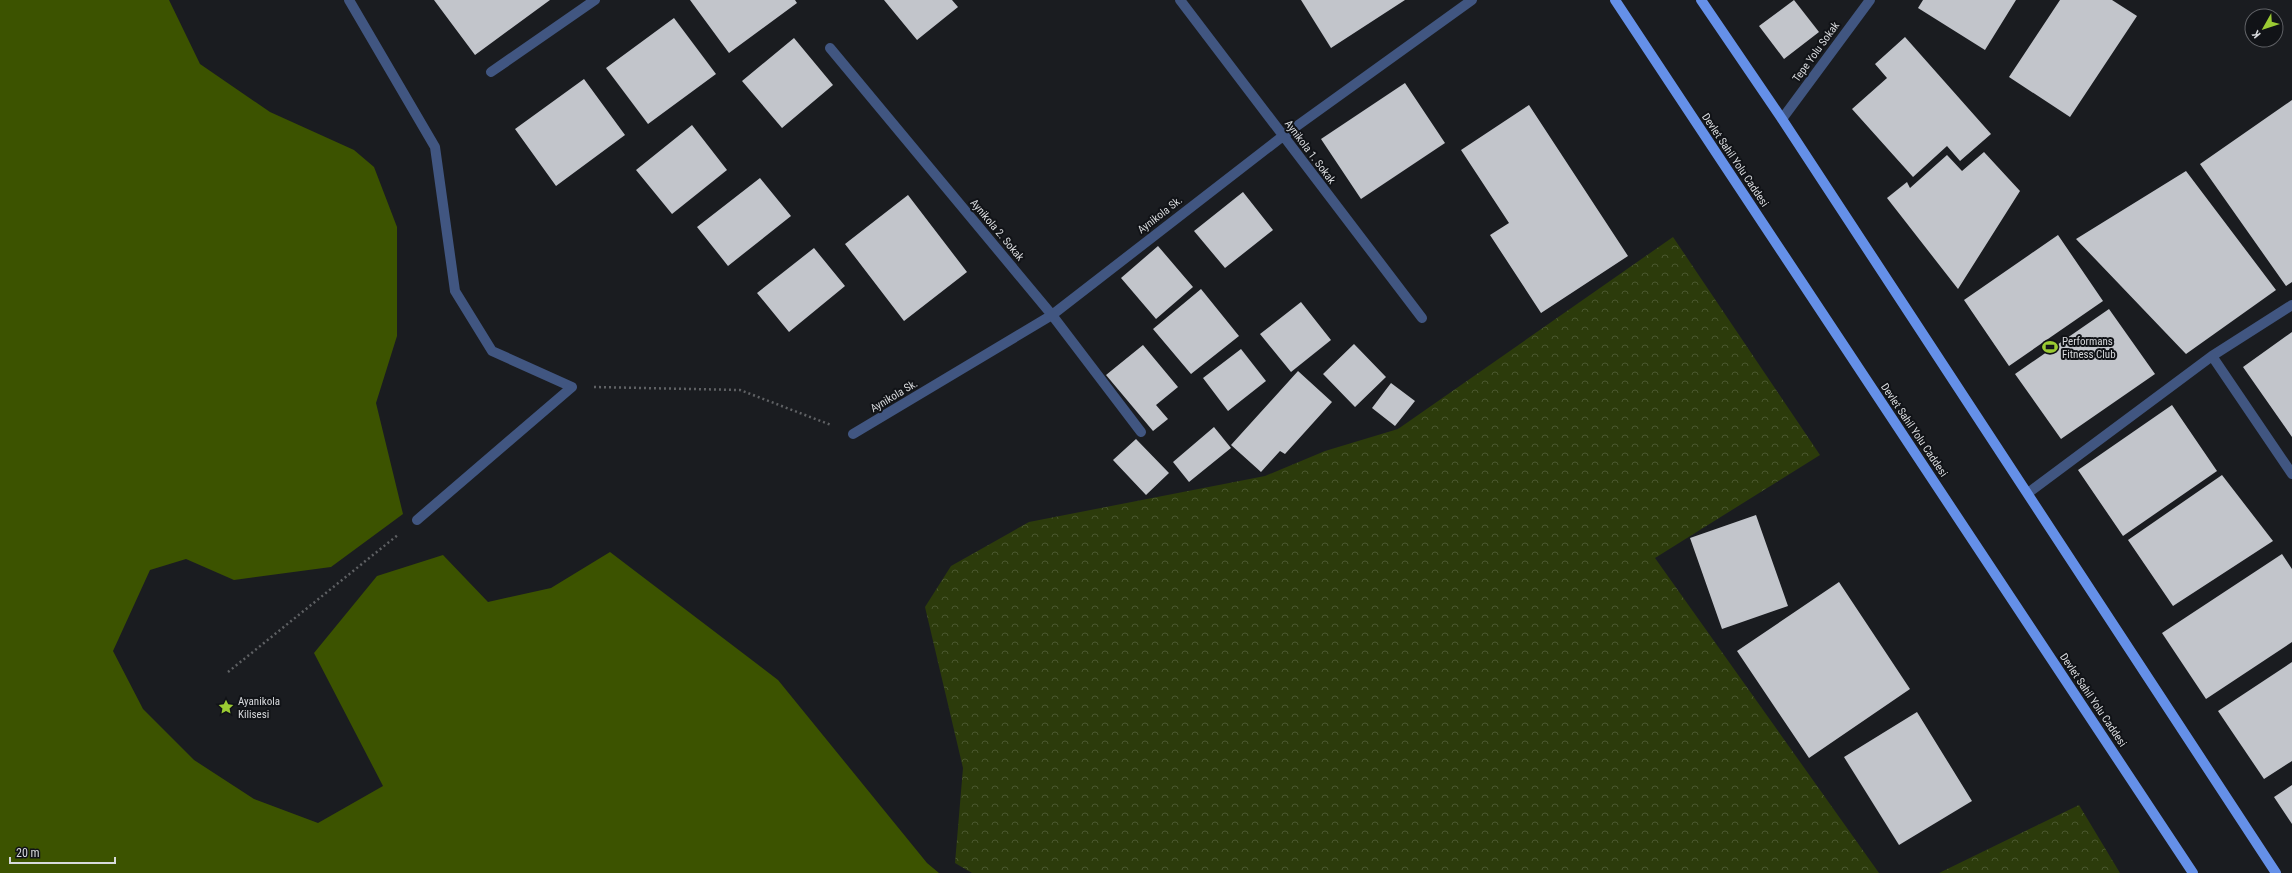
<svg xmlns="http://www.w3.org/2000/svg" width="2292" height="873" font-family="'Roboto Condensed',sans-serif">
  <defs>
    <pattern id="forest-crowns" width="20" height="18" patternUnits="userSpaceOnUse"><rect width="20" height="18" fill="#2c3b0b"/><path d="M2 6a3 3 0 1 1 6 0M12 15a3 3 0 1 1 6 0" fill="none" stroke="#4a572e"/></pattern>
  </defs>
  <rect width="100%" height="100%" fill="#1a1c20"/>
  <path fill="url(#forest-crowns)" d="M1673,237L1820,455L1655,558L1879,873H972L955,863L963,768L925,607L951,566L1029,522L1265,476L1325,451L1398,429Z
    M2079,805L2120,873H1939Z"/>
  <path fill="#3c5300" d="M0,0H169L200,64L270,112L354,150L374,167L397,227V336L376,403L403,514L331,567L234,580L186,559L150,570L113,651L143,709L194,760L254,799L318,823L383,786L314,653L377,576L443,555L488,602L551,588L610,552L778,680L927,863L939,873H0Z"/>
  <path fill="#c2c5cb" d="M434,0H550L475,55Z
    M690,0H795L797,3L729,53Z
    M884,0H952L958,7L917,40Z
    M1301,0H1405L1331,48Z
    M1794,0L1819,32L1784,59L1759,26Z
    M1923,0H2016L1985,50L1918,8Z
    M2060,0H2112L2137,16L2070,117L2009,77Z
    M674,18L716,74L648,124L606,68Z
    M1905,37L1991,134L1960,161L1947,146L1913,177L1852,109L1887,78L1875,64Z
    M794,38L833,85L782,128L742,81Z
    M584,79L625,135L556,186L515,129Z
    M1405,83L1445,143L1361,199L1321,139Z
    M2292,100V282L2286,286L2200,164Z
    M1529,105L1628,256L1541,313L1490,235L1509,223L1461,150Z
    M692,125L727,170L672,214L636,170Z
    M1984,152L2020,191L1958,289L1887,198L1907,182L1910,188L1947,155L1962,171Z
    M2186,171L2276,290L2186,354L2076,239Z
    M760,178L791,216L728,266L697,227Z
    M1243,192L1273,230L1225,268L1194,231Z
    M908,195L967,272L904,321L845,244Z
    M2058,235L2103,301L2009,366L1964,300Z
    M1158,246L1193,287L1156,319L1121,278Z
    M814,248L845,286L789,332L757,293Z
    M1201,289L1239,336L1191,374L1153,329Z
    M1301,302L1331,340L1291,372L1260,334Z
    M2109,309L2155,374L2061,439L2015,374Z
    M2292,332V437L2243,367Z
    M1354,344L1386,377L1355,407L1323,374Z
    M1143,345L1178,387L1156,405L1168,419L1153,431L1106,375Z
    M1241,349L1266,381L1228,411L1203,378Z
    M1298,371L1332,402L1285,454L1280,451L1261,472L1231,445Z
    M1391,383L1415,401L1395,426L1372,408Z
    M2172,405L2217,471L2123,536L2078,470Z
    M1214,427L1231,448L1189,482L1173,462Z
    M1136,439L1169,473L1146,495L1113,460Z
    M2222,475L2273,541L2173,606L2128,540Z
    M1756,515L1788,606L1722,629L1690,538Z
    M2282,554L2292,569V642L2206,699L2162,633Z
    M1839,582L1910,689L1809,758L1737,651Z
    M2292,662V761L2264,779L2218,711Z
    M1917,712L1972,801L1899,845L1844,757Z
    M2292,785V824L2274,797Z"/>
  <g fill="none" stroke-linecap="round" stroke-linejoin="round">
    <path stroke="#5f6164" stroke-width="2.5" stroke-dasharray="2 3" stroke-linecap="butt" d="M594,387L740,390L831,425
      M228,672L399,534"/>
    <path stroke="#415681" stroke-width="10" d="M349,0L435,147L455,291L492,351L572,387L417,520
      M1180,0L1422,318
      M830,48L1052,315L1141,432
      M491,72L595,0
      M1782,119L1870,0
      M2212,356L2292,474
      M853,434L1052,315L1283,136L1472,0
      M2028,493L2212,356L2292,305"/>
    <path stroke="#6590e8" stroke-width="10" d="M1615,0L2193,873
      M1701,0L1782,119L2276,873"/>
  </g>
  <defs>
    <symbol id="stadium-bare" viewBox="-9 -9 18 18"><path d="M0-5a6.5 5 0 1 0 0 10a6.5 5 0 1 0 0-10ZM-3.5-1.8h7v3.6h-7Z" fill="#9bcb33" stroke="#111317" stroke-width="2.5" paint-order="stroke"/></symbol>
    <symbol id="sight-bare" viewBox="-9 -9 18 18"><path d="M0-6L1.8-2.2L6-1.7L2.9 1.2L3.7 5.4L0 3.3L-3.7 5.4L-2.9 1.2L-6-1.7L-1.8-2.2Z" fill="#9bcb33" stroke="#111317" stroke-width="2.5" paint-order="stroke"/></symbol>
  </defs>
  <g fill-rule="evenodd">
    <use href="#stadium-bare" x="2039" y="336" width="22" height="22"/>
    <use href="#sight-bare" x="215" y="696" width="22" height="22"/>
  </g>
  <g text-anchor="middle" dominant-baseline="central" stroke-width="4" stroke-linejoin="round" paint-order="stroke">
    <g font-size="11" fill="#d7d9dc" stroke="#111317">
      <text transform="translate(1816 52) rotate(-54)">Tepe Yolu Sokak</text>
      <text transform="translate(1310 152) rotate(53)">Aynikola 1. Sokak</text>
      <text transform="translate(1735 160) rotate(56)">Devlet Sahil Yolu Caddesi</text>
      <text transform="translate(1160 215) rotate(-38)">Aynikola Sk.</text>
      <text transform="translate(997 230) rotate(50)">Aynikola 2. Sokak</text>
      <text transform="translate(894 396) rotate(-31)">Aynikola Sk.</text>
      <text transform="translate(1914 430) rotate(56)">Devlet Sahil Yolu Caddesi</text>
      <text transform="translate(2093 700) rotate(56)">Devlet Sahil Yolu Caddesi</text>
    </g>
    <g font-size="11" fill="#d7d9dc" stroke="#111317" text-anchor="start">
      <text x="2062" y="341">Performans<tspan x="2062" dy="13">Fitness Club</tspan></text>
      <text x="238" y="701">Ayanikola<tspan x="238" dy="13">Kilisesi</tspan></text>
    </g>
  </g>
  <g transform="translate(2264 28) rotate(231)"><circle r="19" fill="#111317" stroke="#606266"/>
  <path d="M0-3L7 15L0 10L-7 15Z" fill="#9bcb33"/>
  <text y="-6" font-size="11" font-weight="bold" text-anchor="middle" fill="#d7d9dc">K</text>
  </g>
  <path d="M10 857v6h105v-6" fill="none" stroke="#d7d9dc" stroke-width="2"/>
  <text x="16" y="857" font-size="12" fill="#d7d9dc" stroke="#111317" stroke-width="3" paint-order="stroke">20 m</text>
</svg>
